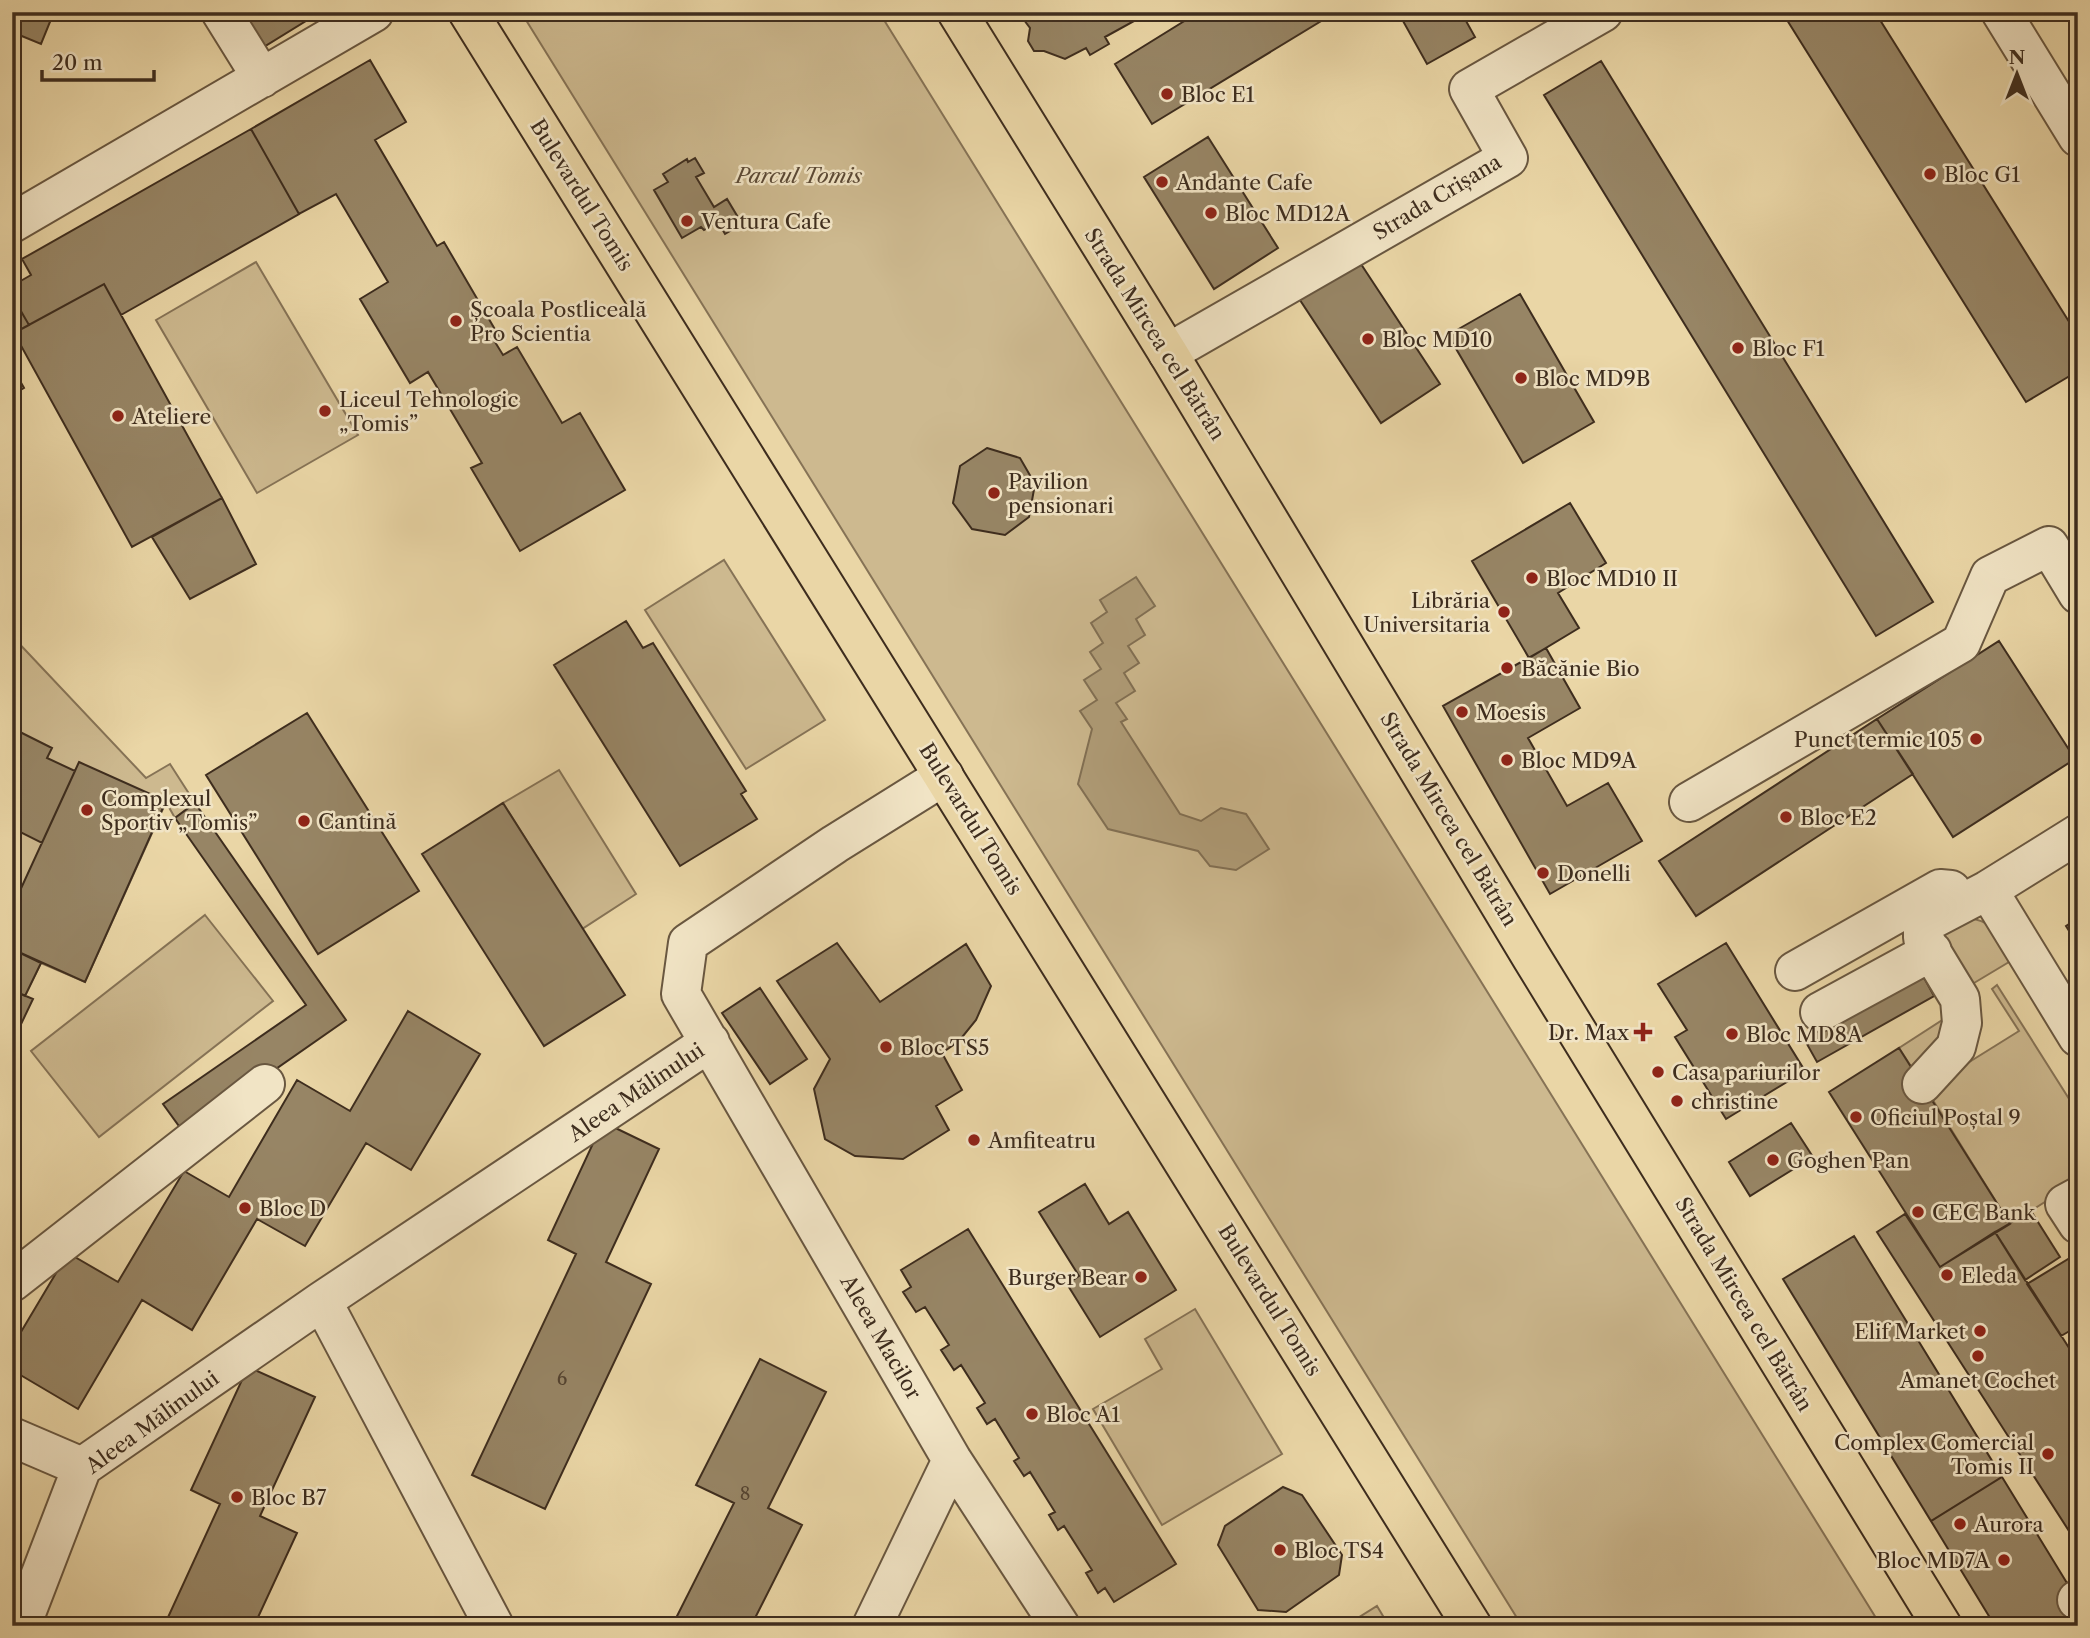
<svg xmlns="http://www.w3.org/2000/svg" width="2090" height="1638" font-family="'Libre Caslon Text',serif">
  <rect width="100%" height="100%" fill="#ead6a6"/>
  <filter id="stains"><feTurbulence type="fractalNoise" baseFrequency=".00286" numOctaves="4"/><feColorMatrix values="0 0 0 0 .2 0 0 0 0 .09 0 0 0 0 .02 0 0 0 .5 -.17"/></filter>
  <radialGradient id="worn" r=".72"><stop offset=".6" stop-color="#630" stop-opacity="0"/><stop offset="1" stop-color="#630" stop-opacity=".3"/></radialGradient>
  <path fill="#cdb98f" stroke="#867356" stroke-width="2" d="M521,12H879L1881,1626H1522Z
    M256,262L358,435L257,493L156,320Z
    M724,560L825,720L746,769L645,610Z
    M12,636L146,778L170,764L195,803L175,818L166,802L85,982L41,963L25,996L12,990Z
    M559,770L636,894L582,929L503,803Z
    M205,915L273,1001L99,1137L31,1051Z
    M1968,918C1996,921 1999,938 2014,959L1969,986L1936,933Z
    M1997,985L2078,1113V1181L2010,1224L1926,1089L2019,1031L1992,989Z
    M1950,1015L1945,1038L1918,1077L1899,1048Z
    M1195,1309L1282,1454L1162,1525L1093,1409L1162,1369L1145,1339Z
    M1377,1606L1389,1626H1345Z"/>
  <path fill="#b09d78" stroke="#827054" stroke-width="2" d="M1136,577L1155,606L1136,619L1145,635L1128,646L1139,663L1124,673L1135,691L1116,703L1127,719L1121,722L1180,814L1201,821L1221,808L1246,814L1269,849L1236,870L1210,866L1198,851L1108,829L1078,784L1092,729L1080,711L1097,700L1084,680L1101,669L1090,652L1103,643L1091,623L1107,612L1100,600Z"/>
  <path fill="#978565" stroke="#3e2d1e" stroke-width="2" d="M12,12L23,14L24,12H54L41,44L12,32Z
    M241,12H325L321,15L319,13L262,48Z
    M1018,12H1142L1136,20L1105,37L1109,44L1090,55L1086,48L1065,59L1044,51H1034L1028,41L1030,28Z
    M1199,12H1336L1152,124L1115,64Z
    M1398,12H1461L1475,37L1427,64Z
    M1782,12H1875L2078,336V371L2026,402Z
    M370,60L406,122L375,140L437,246L444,242L500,338L495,342L503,355L517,347L562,423L580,413L625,490L520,551L471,468L482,463L428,372L410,383L360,299L388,282L336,194L299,214L251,129Z
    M1601,61L1933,602L1876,636L1544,95Z
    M251,129L299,214L121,315L104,284L29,325L12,296V286L31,275L22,259Z
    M1208,137L1278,248L1214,289L1144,177Z
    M695,158L704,173L696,177L714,207L727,199L742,224L725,234L718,222L704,230L701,227L682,238L654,190L668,182L663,174L687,159L688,162Z
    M1355,255L1440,384L1381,423L1296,294Z
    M104,284L222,498L132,547L14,333Z
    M1520,294L1594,422L1523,463L1448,335Z
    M14,299L29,325L12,334V300Z
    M12,367L24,388L12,395Z
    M987,448L1020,458L1035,484L1029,517L1005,535L972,529L953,503L960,466Z
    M222,498L256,564L190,599L152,537Z
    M1570,503L1606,563L1558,593L1579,628L1529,658L1472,561Z
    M626,621L643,648L653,643L746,791L741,794L757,819L680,866L554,665Z
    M1999,641L2075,759L1953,837L1877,719Z
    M1546,648L1580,708L1528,738L1567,806L1608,783L1642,841L1550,894L1443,706Z
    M307,713L419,891L318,954L206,775Z
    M1877,719L1913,774L1696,916L1659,861Z
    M12,728L52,748L47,758L75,771L42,843L12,828Z
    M79,762L166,801L85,982L12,949V908Z
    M195,803L346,1020L184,1133L163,1104L306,1005L175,818Z
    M503,803L625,995L544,1046L422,854Z
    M2078,918V945L2066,926Z
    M837,943L880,1002L966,944L991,986L976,1020L959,1041L942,1053L962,1090L936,1106L949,1130L903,1159L855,1156L825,1139L814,1089L830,1059L777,981Z
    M1726,943L1805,1071L1726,1119L1675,1037L1687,1030L1658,984Z
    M12,949L41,963L25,996L12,990Z
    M1920,970L1934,996L1817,1062L1803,1037Z
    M760,988L807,1059L770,1084L722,1013Z
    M12,990L33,999L12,1043Z
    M408,1011L480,1054L411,1170L366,1143L305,1246L257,1219L192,1330L142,1300L78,1409L12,1370V1347L68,1253L118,1282L184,1171L229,1197L297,1080L350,1111Z
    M1899,1048L2010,1224L1940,1267L1829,1092Z
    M603,1122L659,1149L606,1262L651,1284L545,1509L472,1475L576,1254L548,1240Z
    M1791,1123L1813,1157L1750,1196L1729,1162Z
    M1085,1184L1109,1224L1128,1212L1176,1290L1100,1337L1067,1284L1079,1276L1039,1212Z
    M2031,1211L2060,1257L2025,1280L1995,1232Z
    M1905,1214L1940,1267L1995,1232L2078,1362V1545L1877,1232Z
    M968,1229L1176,1564L1114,1602L1105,1588L1098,1593L1086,1573L1092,1570L1064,1526L1058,1530L1049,1515L1055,1512L1030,1472L1024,1476L1014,1461L1019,1458L995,1419L987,1424L977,1408L985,1403L961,1365L954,1370L941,1350L949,1345L925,1307L916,1312L903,1292L911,1287L901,1270Z
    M1854,1236L2002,1477L1931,1521L1783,1279Z
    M2078,1253V1326L2061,1336L2027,1284Z
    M760,1359L826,1392L768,1508L802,1525L751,1626H672L734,1503L696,1485Z
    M248,1367L315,1397L260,1516L297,1533L254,1626H164L220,1504L191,1490Z
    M2002,1477L2078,1601V1626H1995L1931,1521Z
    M1283,1487L1302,1495L1342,1555L1339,1575L1286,1612L1258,1610L1218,1545L1225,1526Z"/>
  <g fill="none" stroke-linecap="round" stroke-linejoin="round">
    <defs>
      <path id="minor" d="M221,12L262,78
        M2001,12L2078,137
        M12,223L374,12
        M1168,353L1508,158L1469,89L1603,12
        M944,776L835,844L688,943L681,994L952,1460L1060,1626
        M1689,802L1961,643L1990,576L2049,546L2078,594
        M1988,890L2078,1037
        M1795,971L1940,889L1951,890
        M1820,1012L1932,951
        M1922,1084L1956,1047L1962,1023L1960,999L1923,938V929L1927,922L1988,890L2078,834
        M2078,1197L2065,1204L2078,1224
        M12,1282L265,1084
        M322,1301L494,1626
        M12,1437L82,1467
        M2077,1600H2078
        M21,1626L82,1467L322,1301L710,1042
        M872,1626L952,1460"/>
      <path id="major" d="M468,12L1472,1626
        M957,12L1168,353L1532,958L1942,1626"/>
    </defs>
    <use href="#minor" stroke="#695740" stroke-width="42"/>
    <use href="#major" stroke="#3e2d1e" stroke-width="42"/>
    <use href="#minor" stroke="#f1e4c5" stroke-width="38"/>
    <use href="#major" stroke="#ead6a6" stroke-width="38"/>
  </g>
  <g fill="#8f2418" stroke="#f1e4c5" stroke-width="2.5">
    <circle cx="1167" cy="94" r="7"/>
    <circle cx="1930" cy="174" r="7"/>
    <circle cx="1162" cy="182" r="7"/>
    <circle cx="1211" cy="213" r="7"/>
    <circle cx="687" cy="221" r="7"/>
    <circle cx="456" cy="321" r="7"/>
    <circle cx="1368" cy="339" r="7"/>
    <circle cx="1738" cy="348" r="7"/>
    <circle cx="1521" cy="378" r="7"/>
    <circle cx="325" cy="411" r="7"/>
    <circle cx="118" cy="416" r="7"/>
    <circle cx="994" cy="493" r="7"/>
    <circle cx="1532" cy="578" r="7"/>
    <circle cx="1504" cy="612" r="7"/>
    <circle cx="1507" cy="668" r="7"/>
    <circle cx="1462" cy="712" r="7"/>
    <circle cx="1976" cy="739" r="7"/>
    <circle cx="1507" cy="760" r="7"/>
    <circle cx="87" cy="810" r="7"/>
    <circle cx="1786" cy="817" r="7"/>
    <circle cx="304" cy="821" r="7"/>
    <circle cx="1543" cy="873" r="7"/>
    <path d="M1639.5 1021.5h7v7h7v7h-7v7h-7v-7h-7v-7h7z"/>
    <circle cx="1732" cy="1034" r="7"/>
    <circle cx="886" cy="1047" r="7"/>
    <circle cx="1658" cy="1072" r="7"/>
    <circle cx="1677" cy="1101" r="7"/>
    <circle cx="1856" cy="1117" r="7"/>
    <circle cx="974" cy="1140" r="7"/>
    <circle cx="1773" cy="1160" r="7"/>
    <circle cx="245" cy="1208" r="7"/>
    <circle cx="1918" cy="1212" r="7"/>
    <circle cx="1947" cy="1275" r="7"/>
    <circle cx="1141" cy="1277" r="7"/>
    <circle cx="1980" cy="1331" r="7"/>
    <circle cx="1978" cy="1356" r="7"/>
    <circle cx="1032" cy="1414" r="7"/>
    <circle cx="2048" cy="1454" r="7"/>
    <circle cx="237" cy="1497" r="7"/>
    <circle cx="1960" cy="1524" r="7"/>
    <circle cx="1280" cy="1550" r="7"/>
    <circle cx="2004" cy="1560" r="7"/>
  </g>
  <g text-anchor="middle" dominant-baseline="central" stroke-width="5" stroke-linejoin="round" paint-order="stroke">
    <g font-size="18" fill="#544330">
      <text x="562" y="1379">6</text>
      <text x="745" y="1494">8</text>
    </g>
    <g font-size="21" fill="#3e2d1e" stroke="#f1e4c5" text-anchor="start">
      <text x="1181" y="94">Bloc E1</text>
      <text x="1944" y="174">Bloc G1</text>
      <text x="1176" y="182">Andante Cafe</text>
      <text x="1225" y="213">Bloc MD12A</text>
      <text x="701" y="221">Ventura Cafe</text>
      <text x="470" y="309">Școala Postliceală<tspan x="470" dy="24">Pro Scientia</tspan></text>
      <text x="1382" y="339">Bloc MD10</text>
      <text x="1752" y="348">Bloc F1</text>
      <text x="1535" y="378">Bloc MD9B</text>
      <text x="339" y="399">Liceul Tehnologic<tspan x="339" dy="24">„Tomis”</tspan></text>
      <text x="132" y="416">Ateliere</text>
      <text x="1008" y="481">Pavilion<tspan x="1008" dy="24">pensionari</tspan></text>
      <text x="1546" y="578">Bloc MD10 II</text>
      <text x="1490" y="600" text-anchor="end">Librăria<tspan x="1490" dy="24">Universitaria</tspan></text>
      <text x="1521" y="668">Băcănie Bio</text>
      <text x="1476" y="712">Moesis</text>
      <text x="1962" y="739" text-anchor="end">Punct termic 105</text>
      <text x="1521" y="760">Bloc MD9A</text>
      <text x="101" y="798">Complexul<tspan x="101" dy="24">Sportiv „Tomis”</tspan></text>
      <text x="1800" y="817">Bloc E2</text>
      <text x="318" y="821">Cantină</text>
      <text x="1557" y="873">Donelli</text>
      <text x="1629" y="1032" text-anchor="end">Dr. Max</text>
      <text x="1746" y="1034">Bloc MD8A</text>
      <text x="900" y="1047">Bloc TS5</text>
      <text x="1672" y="1072">Casa pariurilor</text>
      <text x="1691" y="1101">christine</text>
      <text x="1870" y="1117">Oficiul Poștal 9</text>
      <text x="988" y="1140">Amfiteatru</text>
      <text x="1787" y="1160">Goghen Pan</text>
      <text x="259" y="1208">Bloc D</text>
      <text x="1932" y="1212">CEC Bank</text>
      <text x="1961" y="1275">Eleda</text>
      <text x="1127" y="1277" text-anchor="end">Burger Bear</text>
      <text x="1966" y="1331" text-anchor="end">Elif Market</text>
      <text x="1978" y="1380" text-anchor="middle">Amanet Cochet</text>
      <text x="1046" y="1414">Bloc A1</text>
      <text x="2034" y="1442" text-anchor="end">Complex Comercial<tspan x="2034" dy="24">Tomis II</tspan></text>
      <text x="251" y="1497">Bloc B7</text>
      <text x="1974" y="1524">Aurora</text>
      <text x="1294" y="1550">Bloc TS4</text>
      <text x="1990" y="1560" text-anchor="end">Bloc MD7A</text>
    </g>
    <g font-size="21" font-style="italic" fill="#5b4935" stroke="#f1e4c5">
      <text x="799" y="175">Parcul Tomis</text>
    </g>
    <g font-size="21" fill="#3e2d1e" stroke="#f1e4c5">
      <text transform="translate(582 195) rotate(58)">Bulevardul Tomis</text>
      <text transform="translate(1437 197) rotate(-31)">Strada Crișana</text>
      <text transform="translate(1155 334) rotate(58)">Strada Mircea cel Bătrân</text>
      <text transform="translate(971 819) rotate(58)">Bulevardul Tomis</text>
      <text transform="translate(1449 819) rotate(59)">Strada Mircea cel Bătrân</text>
      <text transform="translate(636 1092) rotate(-34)">Aleea Mălinului</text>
      <text transform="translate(1270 1300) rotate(58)">Bulevardul Tomis</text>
      <text transform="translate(1744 1304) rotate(59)">Strada Mircea cel Bătrân</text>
      <text transform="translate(881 1337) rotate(60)">Aleea Macilor</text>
      <text transform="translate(152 1422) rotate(-36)">Aleea Mălinului</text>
    </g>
  </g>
  <rect width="2090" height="1638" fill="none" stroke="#ead6a6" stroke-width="42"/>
  <rect x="14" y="14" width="2062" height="1610" fill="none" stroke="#3e2d1e" stroke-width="3.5"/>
  <rect x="21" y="21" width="2048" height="1596" fill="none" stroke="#3e2d1e" stroke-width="2"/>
  <g transform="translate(2017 74)" stroke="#f1e4c5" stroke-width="5" paint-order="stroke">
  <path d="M0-5L12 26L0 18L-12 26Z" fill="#3e2d1e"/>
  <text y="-10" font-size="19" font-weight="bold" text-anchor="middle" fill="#3e2d1e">N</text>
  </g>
  <path d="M42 70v10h112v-10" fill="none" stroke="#3e2d1e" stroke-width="3.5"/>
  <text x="52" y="70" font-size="21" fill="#3e2d1e" stroke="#f1e4c5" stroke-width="5" paint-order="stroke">20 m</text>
  <rect width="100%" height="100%" filter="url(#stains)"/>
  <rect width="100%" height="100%" fill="url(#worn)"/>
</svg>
